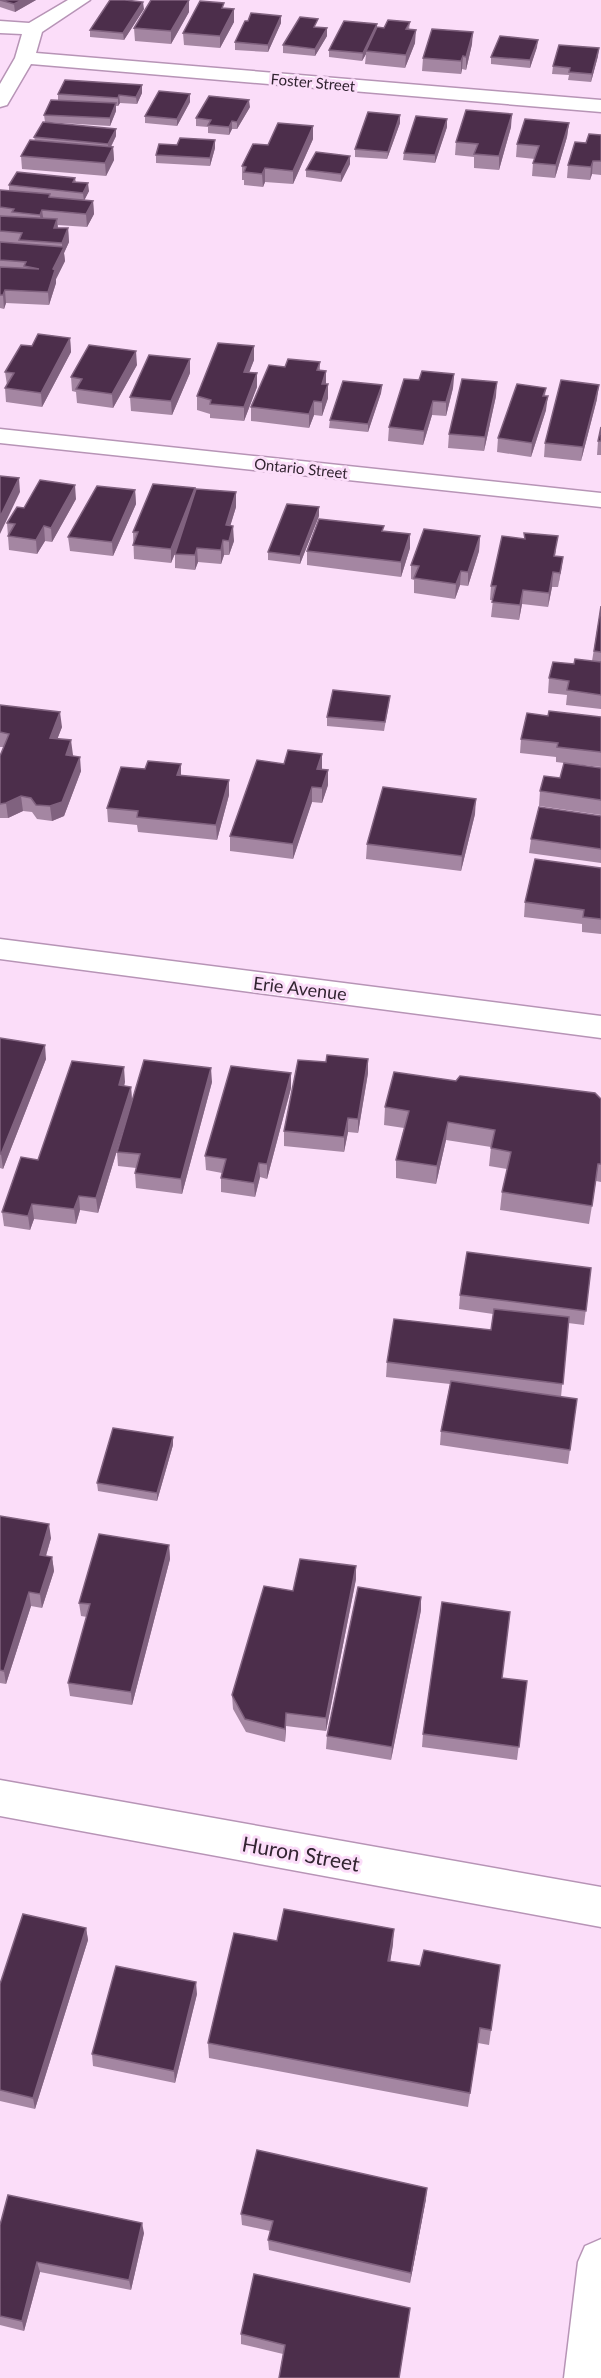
<svg xmlns="http://www.w3.org/2000/svg" width="601" height="2378" font-family="Lato,sans-serif">
  <rect width="100%" height="100%" fill="#fbddf9"/>
  <g fill="none" stroke-linecap="round" stroke-linejoin="round">
    <defs>
      <path id="minor" d="M68,0H90L42,32L36,53L601,100V112L31,64L7,105L0,107V84L15,58L22,34L0,33V21L29,23Z
        M0,429L601,493V507L0,443Z
        M0,1780L601,1887V1927L0,1816Z
        M601,2239V2378H564L578,2262L585,2246Z"/>
      <path id="secondary" d="M0,939L601,1016V1038L0,959Z"/>
    </defs>
    <use href="#minor" stroke="#b794b6" stroke-width="3"/>
    <use href="#secondary" stroke="#b794b6" stroke-width="3"/>
    <use href="#minor" fill="#fff" fill-rule="evenodd"/>
    <use href="#secondary" fill="#fff" fill-rule="evenodd"/>
  </g>
  <path fill="#a486a2" d="M0,0H36L15,12L0,7Z
    M189,0V12L171,44L135,41L134,28Z
    M144,9L124,40L90,37V30Z
    M224,9L234,22L220,48L184,45L183,33Z
    M281,16V23L268,52L235,50V42L248,21Z
    M410,22L409,30L415,43L405,68L365,64L366,54L362,61L329,57V50L377,24V27L384,28Z
    M318,27L327,28V36L315,56L283,53V45Z
    M472,44L466,70L462,69L461,74L422,71L423,58Z
    M537,47L530,68L491,64V57Z
    M598,56L591,82L568,80L569,75L552,74L553,66Z
    M142,93L137,104L120,103L118,106H116V111L110,126L45,122L44,115L58,100V94Z
    M190,102L177,126L145,123V116Z
    M250,107L237,129H232L229,135L208,133V127L196,126V118Z
    M400,115V123L387,159L355,157V149Z
    M447,119V127L435,163L403,160L404,153Z
    M569,123L567,137L555,178L532,176L533,163L535,159L516,157L517,144Z
    M511,127L499,170L474,168V157L455,155L456,142Z
    M601,135V175L592,174L590,180L567,178L568,165L586,143Z
    M116,136L111,147H113L114,160L106,176L22,169L21,156L35,141L34,137Z
    M313,139L293,184L265,182L263,187L244,185V180H242V166L268,145Z
    M177,145L215,148L210,166L156,163V155Z
    M350,164L341,182L306,177V170Z
    M75,178L76,182L89,191L84,200L93,201L94,214L87,227L58,225V228H68L69,242L64,253L65,261L56,279V283L49,305L6,303L4,309L0,308V190L9,191V185Z
    M70,338L71,352L42,407L6,402L5,388L7,385L5,372L32,346Z
    M254,346V360L249,372L257,387L244,421L210,418V414L197,410V396Z
    M320,362V370L326,371V384L328,398L322,416L314,415L309,428L251,421V407L285,367Z
    M137,365L113,408L77,403L76,392L72,391L71,377Z
    M190,373L172,415L131,411L130,397Z
    M454,374L453,388L446,416L432,415L423,445L388,441L389,427L419,380Z
    M382,385L381,393L368,432L329,428L330,420Z
    M546,388L545,396L546,410L531,457L497,452L498,438Z
    M496,396L484,451L448,448L449,434Z
    M597,399L581,461L544,457L545,443Z
    M601,427V455H597L598,441Z
    M135,490L136,504L113,556L70,551L68,537Z
    M195,494L236,507L230,526L234,541L229,555H224L221,564L198,562L195,570L175,568V554L171,563L134,559L133,532Z
    M76,499L52,542L45,541L37,554L9,550L7,523L24,508Z
    M319,516L300,564L268,560V552Z
    M384,531L410,548L401,577L307,565V551Z
    M524,533L556,551L555,556L563,557L558,587H552L548,607L522,604L519,620L491,617L493,600H490L491,586L524,539Z
    M480,536L479,551L468,586L460,585L455,599L414,593V580L411,579V565Z
    M601,606V709L566,705L567,695L548,693L549,678L574,664L592,661Z
    M389,704L384,731L327,726V717Z
    M0,705L62,727L57,739L73,755L81,771L64,816L52,821L37,819L32,812L23,811L8,818H0V756L4,747H0Z
    M601,717V767L573,764L601,768V815L539,806L540,791L560,778L564,763L556,762V757L520,753L521,739Z
    M322,769L328,770V785L322,803L312,802L293,859L230,851V836Z
    M181,776L229,780V795L217,840L138,832L137,825L108,822L107,808Z
    M475,814L461,871L366,859L367,844Z
    M601,816V863L529,853L531,839Z
    M601,868V934L582,932V924L524,917L525,902Z
    M0,1038L46,1059L3,1169L0,1168Z
    M368,1059V1073L358,1133L348,1132L344,1152L284,1146V1131L326,1062Z
    M456,1081L601,1099V1182L596,1181L589,1224L500,1210L502,1192L507,1169L489,1166L491,1147L446,1140L436,1184L396,1178V1160L404,1128L384,1125L385,1107Z
    M125,1082L124,1086L131,1087L132,1101L98,1213L80,1210L76,1224L34,1219L30,1230L4,1226L2,1212L38,1160Z
    M212,1082L182,1194L136,1188L135,1173L136,1168L118,1166L117,1152Z
    M291,1088L267,1179L260,1177L255,1197L221,1192V1178L222,1173L206,1170L205,1156Z
    M591,1268L584,1325L568,1323L561,1397L577,1399L568,1464L440,1445L441,1431L450,1384L386,1377L387,1362L491,1330L493,1314L459,1309L460,1295Z
    M173,1437V1445L157,1501L98,1491L97,1483Z
    M0,1516L51,1538L46,1556L52,1557L54,1571L42,1608L31,1606L6,1684L0,1683Z
    M169,1545L170,1559L132,1705L70,1696L68,1683L87,1617L81,1616L79,1603Z
    M356,1579L326,1731L286,1726L285,1742L246,1732L233,1709L232,1695L293,1591Z
    M421,1610L391,1760L326,1749L327,1736Z
    M502,1678L527,1681L517,1760L422,1747L423,1734Z
    M86,1928L88,1940L35,2109L0,2101V1984Z
    M277,1941L393,1944L390,1961L420,1966L500,1965L489,2045L478,2043L468,2107L209,2058L208,2043Z
    M197,1994L175,2083L93,2066L92,2054Z
    M426,2199L410,2283L269,2250L268,2240L270,2231L242,2225L241,2214Z
    M0,2225L144,2233L131,2290L40,2272L24,2331L0,2325Z
    M409,2318L399,2378H279L283,2354L241,2344V2334Z"/>
  <path fill="#80627f" d="M22,0H36L15,12L14,4Z
    M189,0V12L171,44V31Z
    M143,2L144,9L124,40L123,33Z
    M234,9V22L220,48V36Z
    M281,16V23L268,52V45Z
    M377,24V31L366,51V54L362,61L363,53Z
    M327,28V36L315,56V49Z
    M416,30L415,43L405,68L406,55Z
    M473,32L472,44L466,70V57Z
    M538,40L537,47L530,68V60Z
    M599,48L598,56L591,82L592,74Z
    M463,56L462,69L461,74V61Z
    M142,85V93L137,104L136,97Z
    M190,94V102L177,126V119Z
    M119,95L120,103L118,106V98Z
    M249,100L250,107L237,129V122Z
    M116,103V111L110,126V118Z
    M512,114L511,127L499,170V156Z
    M400,115V123L387,159L388,152Z
    M447,119V127L435,163V155Z
    M232,121V129L229,135V127Z
    M569,123L567,137L555,178L556,165Z
    M313,126V139L293,184V171Z
    M116,129V136L108,152V144Z
    M215,140V148L210,166V158Z
    M113,147L114,160L106,176L105,163Z
    M350,156V164L341,182V174Z
    M593,161L592,174L590,180L591,167Z
    M265,168V182L263,187L262,174Z
    M88,183L89,191L84,201L83,193Z
    M93,201L94,214L87,227L86,214Z
    M42,210L44,223L41,228L40,215Z
    M57,219L58,233L54,228Z
    M68,228L69,242L64,253L65,261L56,279V283L49,305L48,292L53,269L62,250V243Z
    M5,290L6,303L4,309L3,295Z
    M70,338L71,352L42,407L41,393Z
    M254,346V360L244,386V372Z
    M136,351L137,365L113,408L112,394Z
    M190,359V373L172,415L171,401Z
    M326,371V385L322,384Z
    M257,373V387L244,421V407Z
    M454,374L453,388L446,416V402Z
    M497,382L496,396L484,451L485,437Z
    M328,384V398L322,416V402Z
    M382,385L381,393L368,432V424Z
    M599,385L597,399L581,461L583,447Z
    M548,396L546,410L531,457L532,443Z
    M314,401V415L309,428V414Z
    M433,401L432,415L423,445L424,431Z
    M19,478L20,492L0,534V517Z
    M75,485L76,499L52,542L51,528Z
    M195,488V502L171,563V549Z
    M135,490L136,504L113,556L112,542Z
    M236,492V507L226,540V525Z
    M319,507V516L300,564V556Z
    M44,526L45,541L37,554L36,540Z
    M233,526L234,541L229,555V541Z
    M410,534V548L401,577V562Z
    M480,536L479,551L468,586V572Z
    M223,540L224,555L221,564V550Z
    M197,548L198,562L195,570V555Z
    M563,557L561,571L558,587L560,573Z
    M461,571L460,585L455,599L456,584Z
    M553,572L552,587L548,607L549,593Z
    M523,590L522,604L519,620L520,605Z
    M60,712L62,727L52,753L50,738Z
    M71,740L73,755L67,769L66,755Z
    M322,754V769L317,783V769Z
    M80,757L81,771L64,816L52,821L50,806Z
    M181,764V779L177,775Z
    M328,770V785L322,803V788Z
    M229,780V795L217,840L216,825Z
    M312,787V802L293,859V844Z
    M21,796L23,811L8,818L6,803Z
    M476,799L475,814L461,871L462,856Z
    M45,1045L46,1059L3,1169L1,1154Z
    M368,1059V1073L358,1133V1119Z
    M124,1067L125,1082L120,1100L119,1085Z
    M211,1068L212,1082L182,1194L181,1179Z
    M291,1073V1088L267,1179V1164Z
    M131,1087L132,1101L98,1213L96,1198Z
    M348,1118V1132L344,1152V1137Z
    M448,1122L446,1140L436,1184L437,1166Z
    M259,1163L260,1177L255,1197L254,1183Z
    M79,1196L80,1210L76,1224L74,1209Z
    M32,1204L34,1219L30,1230L28,1216Z
    M173,1437V1445L157,1501V1493Z
    M49,1524L51,1538L42,1569L40,1555Z
    M169,1545L170,1559L132,1705L131,1692Z
    M52,1557L54,1571L42,1608L40,1594Z
    M356,1566V1579L326,1731V1718Z
    M29,1592L31,1606L6,1684L4,1671Z
    M421,1597V1610L391,1760L392,1747Z
    M286,1713V1726L285,1742V1729Z
    M86,1928L88,1940L35,2109L33,2098Z
    M394,1929L393,1944L388,1976V1961Z
    M196,1982L197,1994L175,2083L174,2071Z
    M427,2188L426,2199L410,2283L411,2273Z
    M142,2223L144,2233L131,2290L129,2280Z
    M37,2262L40,2272L24,2331L22,2321Z"/>
  <path fill="#4c2e4b" stroke="#80627f" stroke-width="1.5" d="M0,0H22L14,4Z
    M110,0H125L143,2L123,33L90,30Z
    M151,0H189L171,31L134,28Z
    M200,1L224,3L222,8L234,9L220,36L183,33Z
    M251,13L281,16L268,45L235,42L245,21H248Z
    M300,17L318,19L314,27L327,28L315,49L283,45Z
    M388,20L410,22L406,29L416,30L406,55L366,51L377,27L384,28Z
    M344,21L377,24L363,53L329,50Z
    M432,29L473,32L466,57L463,56L461,61L423,58Z
    M500,36L538,40L530,60L491,57Z
    M559,45L599,48L592,74L569,72L570,68L553,66Z
    M65,80L142,85L136,97L119,95L118,98L58,94Z
    M159,91L190,94L177,119L145,116Z
    M209,96L249,100L237,122L232,121L229,127L208,125L211,120L196,118Z
    M51,100L116,103L110,118L44,115Z
    M466,110L512,114L499,156L474,154L478,144L456,142Z
    M368,112L400,115L388,152L355,149Z
    M416,116L447,119L435,155L404,153Z
    M525,119L569,123L556,165L533,163L539,146L517,144Z
    M43,122L116,129L108,144L34,137Z
    M278,123L313,126L293,171L265,168L262,174L244,172L246,167L242,166L253,144L268,145Z
    M589,134L601,135V161H593L591,167L568,165L575,142L586,143Z
    M180,138L215,140L210,158L156,155L159,144L177,145Z
    M30,140L113,147L105,163L21,156Z
    M316,152L350,156L341,174L306,170Z
    M17,172L75,178L73,182L88,183L83,193L9,185Z
    M0,190L50,194L49,197L93,201L86,214L42,210L40,215L12,212L14,209L0,207Z
    M0,216L57,219L54,228H68L62,243L19,240L22,233L0,231Z
    M0,242L64,247L53,269L55,270L48,292L5,290L3,295H0V267L39,269L24,266L26,262L0,260Z
    M38,334L70,338L41,393L5,388L14,373L5,372L21,345L32,346Z
    M218,343L254,346L244,372L257,373L244,407L210,404L211,400L197,396Z
    M89,345L136,351L112,394L76,389L82,379L71,377Z
    M149,355L190,359L171,401L130,397Z
    M288,359L320,362L317,370L326,371L322,384H328L322,402L314,401L309,414L251,407L269,365L285,367Z
    M422,371L454,374L446,402L433,401L424,431L389,427L404,379L419,380Z
    M462,379L497,382L485,437L449,434Z
    M561,380L599,385L583,447L545,443Z
    M343,381L382,385L368,424L330,420Z
    M517,384L546,388L543,396H548L532,443L498,438Z
    M601,427V441H598Z
    M0,476L19,478L0,517Z
    M40,480L75,485L51,528L44,526L36,540L8,536L15,524L7,523L17,507L24,508Z
    M153,484L195,488L171,549L133,545L138,532H133Z
    M97,486L135,490L112,542L68,537Z
    M196,489L236,492L226,525L233,526L229,541L223,540L221,550L197,548L195,555L175,554Z
    M287,504L319,507L300,556L268,552Z
    M319,519L384,526L382,531L410,534L401,562L307,551Z
    M424,529L480,536L468,572L461,571L456,584L414,578L419,566L411,565Z
    M524,533L558,536L554,556L563,557L560,573L553,572L549,593L523,590L520,605L492,602L496,586H491L502,536L525,539Z
    M601,606V652L594,651Z
    M575,659L601,662V695L567,690L569,681L549,678L553,662L574,664Z
    M333,690L390,696L385,722L327,717Z
    M0,705L60,712L50,738L71,740L66,755L80,757L62,802L50,806L36,805L31,798L21,796L6,803L0,804V756L9,734L0,732Z
    M549,711L601,717V752L557,747L558,743L521,739L527,713L548,716Z
    M288,750L322,754L317,769L328,770L322,788L312,787L293,844L230,836L257,760L284,764Z
    M148,761L181,764L177,775L229,780L216,825L137,817L138,811L107,808L121,767L145,769Z
    M564,763L601,768V800L540,791L544,776L560,778Z
    M383,787L476,799L462,856L367,844Z
    M539,807L601,816V849L531,839Z
    M535,859L601,868V919L583,917L584,910L525,902Z
    M0,1038L45,1045L1,1154H0Z
    M327,1055L368,1059L358,1119L348,1118L344,1137L284,1131L298,1060L326,1062Z
    M144,1060L211,1068L181,1179L135,1173L140,1154L117,1152Z
    M72,1061L124,1067L119,1085L131,1087L96,1198L79,1196L74,1209L32,1204L28,1216L2,1212L21,1157L38,1160Z
    M231,1066L291,1073L267,1164L259,1163L254,1183L221,1178L226,1159L205,1156Z
    M394,1072L456,1081L460,1076L595,1093L601,1099V1164H598L592,1206L502,1192L511,1152L491,1148L495,1130L448,1122L437,1166L396,1160L409,1111L385,1107Z
    M467,1252L591,1268L586,1311L460,1295Z
    M494,1309L569,1317L563,1384L387,1362L394,1319L491,1330Z
    M451,1381L577,1399L570,1450L441,1431Z
    M113,1428L173,1437L157,1493L97,1483Z
    M0,1516L49,1524L40,1555L52,1557L40,1594L29,1592L4,1671L0,1670Z
    M99,1534L169,1545L131,1692L68,1683L90,1604L79,1603Z
    M300,1559L356,1566L326,1718L286,1713L285,1729L245,1719L232,1695L264,1586L293,1591Z
    M358,1587L421,1597L392,1747L327,1736Z
    M442,1602L510,1612L502,1678L527,1681L519,1747L423,1734Z
    M284,1909L394,1929L388,1961L420,1966L424,1950L500,1965L491,2030L480,2028L470,2093L208,2043L234,1933L277,1941Z
    M23,1914L86,1928L33,2098L0,2090V1984Z
    M116,1966L196,1982L174,2071L92,2054Z
    M257,2150L427,2188L411,2273L268,2240L273,2221L241,2214Z
    M8,2195L142,2223L129,2280L37,2262L22,2321L0,2316V2225Z
    M254,2274L410,2308L399,2378H279L285,2345L241,2334Z"/>
  <g text-anchor="middle" dominant-baseline="central" stroke-width="6" stroke-linejoin="round" paint-order="stroke">
    <g font-size="15" fill="#322431" stroke="#fbddf9">
      <text transform="translate(313 82) rotate(5)">Foster Street</text>
      <text transform="translate(301 468) rotate(6)">Ontario Street</text>
    </g>
    <g font-size="18" fill="#322431" stroke="#fbddf9">
      <text transform="translate(300 988) rotate(7)">Erie Avenue</text>
    </g>
    <g font-size="21" fill="#322431" stroke="#fbddf9">
      <text transform="translate(301 1853) rotate(10)">Huron Street</text>
    </g>
  </g>
</svg>
